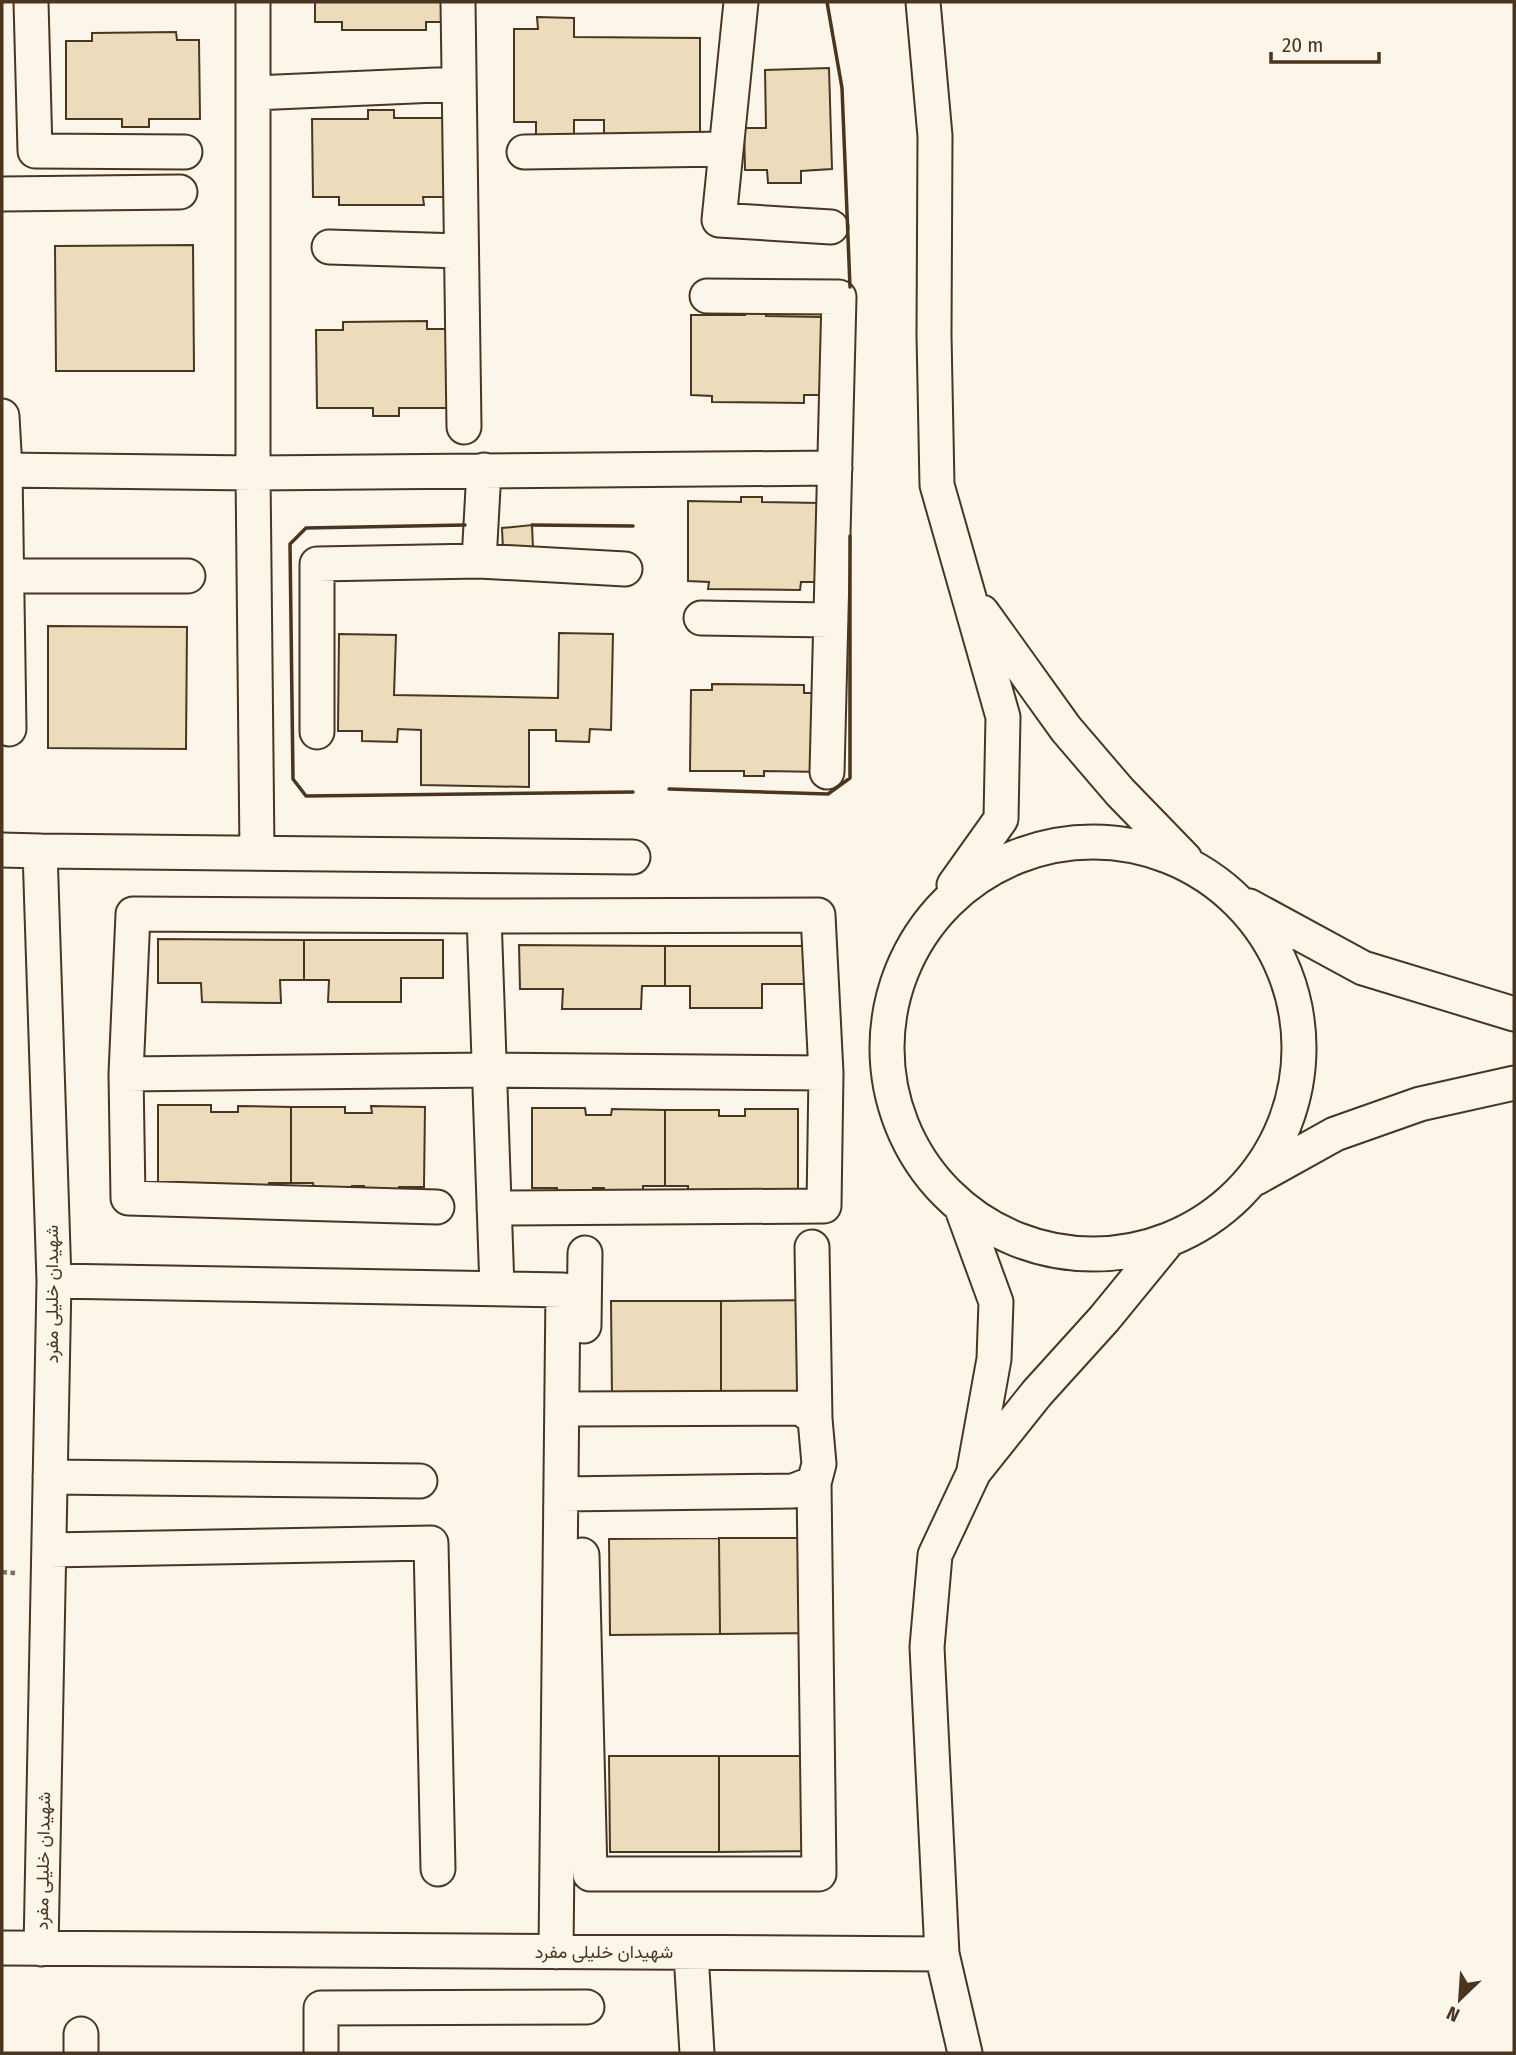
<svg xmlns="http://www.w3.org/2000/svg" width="1516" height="2055" font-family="'Fira Sans Condensed',Vazirmatn,sans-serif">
  <rect width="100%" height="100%" fill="#fbf6e9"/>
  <path fill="#ecdcbc" stroke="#4a3520" stroke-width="2" d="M315,2H449V22H426V30H342V22H315Z
    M537,17L574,18V37L700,38V135H604V120H574V138H536V122H514V29H538Z
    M176,32L177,40H199L200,119H149V127H122V119H66V41H92V33Z
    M829,68L832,169L801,171V183H768L767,170H745L744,128H766L765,70Z
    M368,110H394V118H445L446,197H423L424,205H339V197H313L312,119H368Z
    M193,245L194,371H56L55,246Z
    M745,311H766V316L823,317V395H804V403L712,402V396L691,395V315H745Z
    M427,321V329H450V408H399V416H373V408H317L316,330H343V322Z
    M741,497H762V502L820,503L819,582H801L800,590L708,589L709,582L688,581V501L741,502Z
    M532,525L533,548L503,550L502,528Z
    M48,626L187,627L186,749L48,748Z
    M559,633L613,634L611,730L590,729L589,742L556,741V730H529V787L421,785V730L398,729L397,742L362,741V731H338L339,634L396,635L394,695L558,698Z
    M712,684L804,685V693H822V772L764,771V776H744V771H690L691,690H712Z
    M158,939L304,940V980H280L281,1003L202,1002L201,983H158Z
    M304,940H443V978H401V1002H328L329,980H304Z
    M519,945L665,946V986H642L641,1009H562L563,989H520Z
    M665,946H805V984H762V1008H690V986H665Z
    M158,1105H211V1112H238V1106L291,1107V1183H269V1191L158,1185Z
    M371,1106L425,1107L424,1187H399V1192H364V1186H352V1192L314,1191L313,1183H291V1107H345V1113H372Z
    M532,1108H585L586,1115H611L612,1109L665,1110V1186H643V1194L605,1193L604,1188H593L592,1193L557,1194V1188H532Z
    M745,1109H798V1190L738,1195V1189H726V1195L688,1194V1186H665V1110H719V1116H745Z
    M827,1300L828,1396L721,1397V1301Z
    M611,1301H721V1397H612Z
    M719,1538L720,1634L610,1635L609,1539Z
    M719,1538H826L827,1633L720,1634Z
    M609,1756H719V1852H610Z
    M719,1756H826V1851L719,1852Z"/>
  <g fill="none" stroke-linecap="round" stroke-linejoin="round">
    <defs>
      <path id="street" d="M31,2L35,151L185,152
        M253,2V473L257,852
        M458,2L464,427
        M741,2L719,220L831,227
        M923,2L935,136L934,335L937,485L1003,717L1001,819L954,885
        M253,93L459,84
        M524,152L726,149
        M2,194L180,192
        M329,247L461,251
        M707,296L839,297L827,772
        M2,416L5,470L9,729
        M2,470L253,473L835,468
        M479,561L484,470
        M2,576H188
        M982,612L1066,729L1120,792L1185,859
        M701,618L831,620
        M317,732V564L479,561L625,569
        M887 1048a206 206 0 1 1 412 0a206 206 0 1 1-412 0Z
        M2,850L40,851L54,1281L41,1949
        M40,851L633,857
        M1249,906L1363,968L1514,1014
        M484,916L497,1288
        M126,1074L489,1070L826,1073
        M1256,1178L1335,1134L1420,1104L1514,1083
        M437,1207L128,1198L126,1074L133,914L484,916L818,915L826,1073L824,1206L494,1208
        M962,1209L996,1302L994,1359L974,1470
        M812,1247L815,1419
        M54,1281L563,1290L556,1952
        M584,1326L585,1253
        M50,1477L420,1481
        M561,1494L793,1491L814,1483L819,1464L815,1419L801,1408L562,1409
        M49,1550L431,1543L438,1869
        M582,1555L590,1874H819L814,1483
        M2,1948L942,1954
        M691,1953L697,2053
        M81,2053V2034
        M321,2053V2008L587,2007
        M965,2053L942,1954L927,1647L935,1555L974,1472L1037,1393L1104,1319L1167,1242"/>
    </defs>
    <use href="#street" stroke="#4a3520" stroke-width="37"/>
    <path stroke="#7f6f5c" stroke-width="4.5" stroke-dasharray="5 3.5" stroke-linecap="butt" d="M2,1572L15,1573"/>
    <use href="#street" stroke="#fbf6e9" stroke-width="33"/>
    <path stroke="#4a3520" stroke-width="3.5" d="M827,2L842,88L850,287
      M465,525L306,528L290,544L293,779L306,796L633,792
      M532,525L633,526
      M669,789L828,794L850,778V536"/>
  </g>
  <g text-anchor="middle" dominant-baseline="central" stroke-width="5" stroke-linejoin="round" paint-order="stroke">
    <g font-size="18" fill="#4a3520" stroke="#fbf6e9">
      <text transform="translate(52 1294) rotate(-90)">شهیدان خلیلی مفرد</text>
      <text transform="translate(43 1861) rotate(-89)">شهیدان خلیلی مفرد</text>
      <text x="604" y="1952">شهیدان خلیلی مفرد</text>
    </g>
  </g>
  <rect width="1516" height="2055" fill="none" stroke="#4a3520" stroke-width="7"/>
  <g transform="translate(1460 1999) rotate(205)" stroke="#fbf6e9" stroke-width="5" paint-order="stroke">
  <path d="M0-5L12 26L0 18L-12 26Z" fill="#4a3520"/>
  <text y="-10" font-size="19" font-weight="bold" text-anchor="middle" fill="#4a3520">N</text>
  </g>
  <path d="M1271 52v10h108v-10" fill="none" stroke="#4a3520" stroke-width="3.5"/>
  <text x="1282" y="52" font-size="21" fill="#4a3520" stroke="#fbf6e9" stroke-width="5" paint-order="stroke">20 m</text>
</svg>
